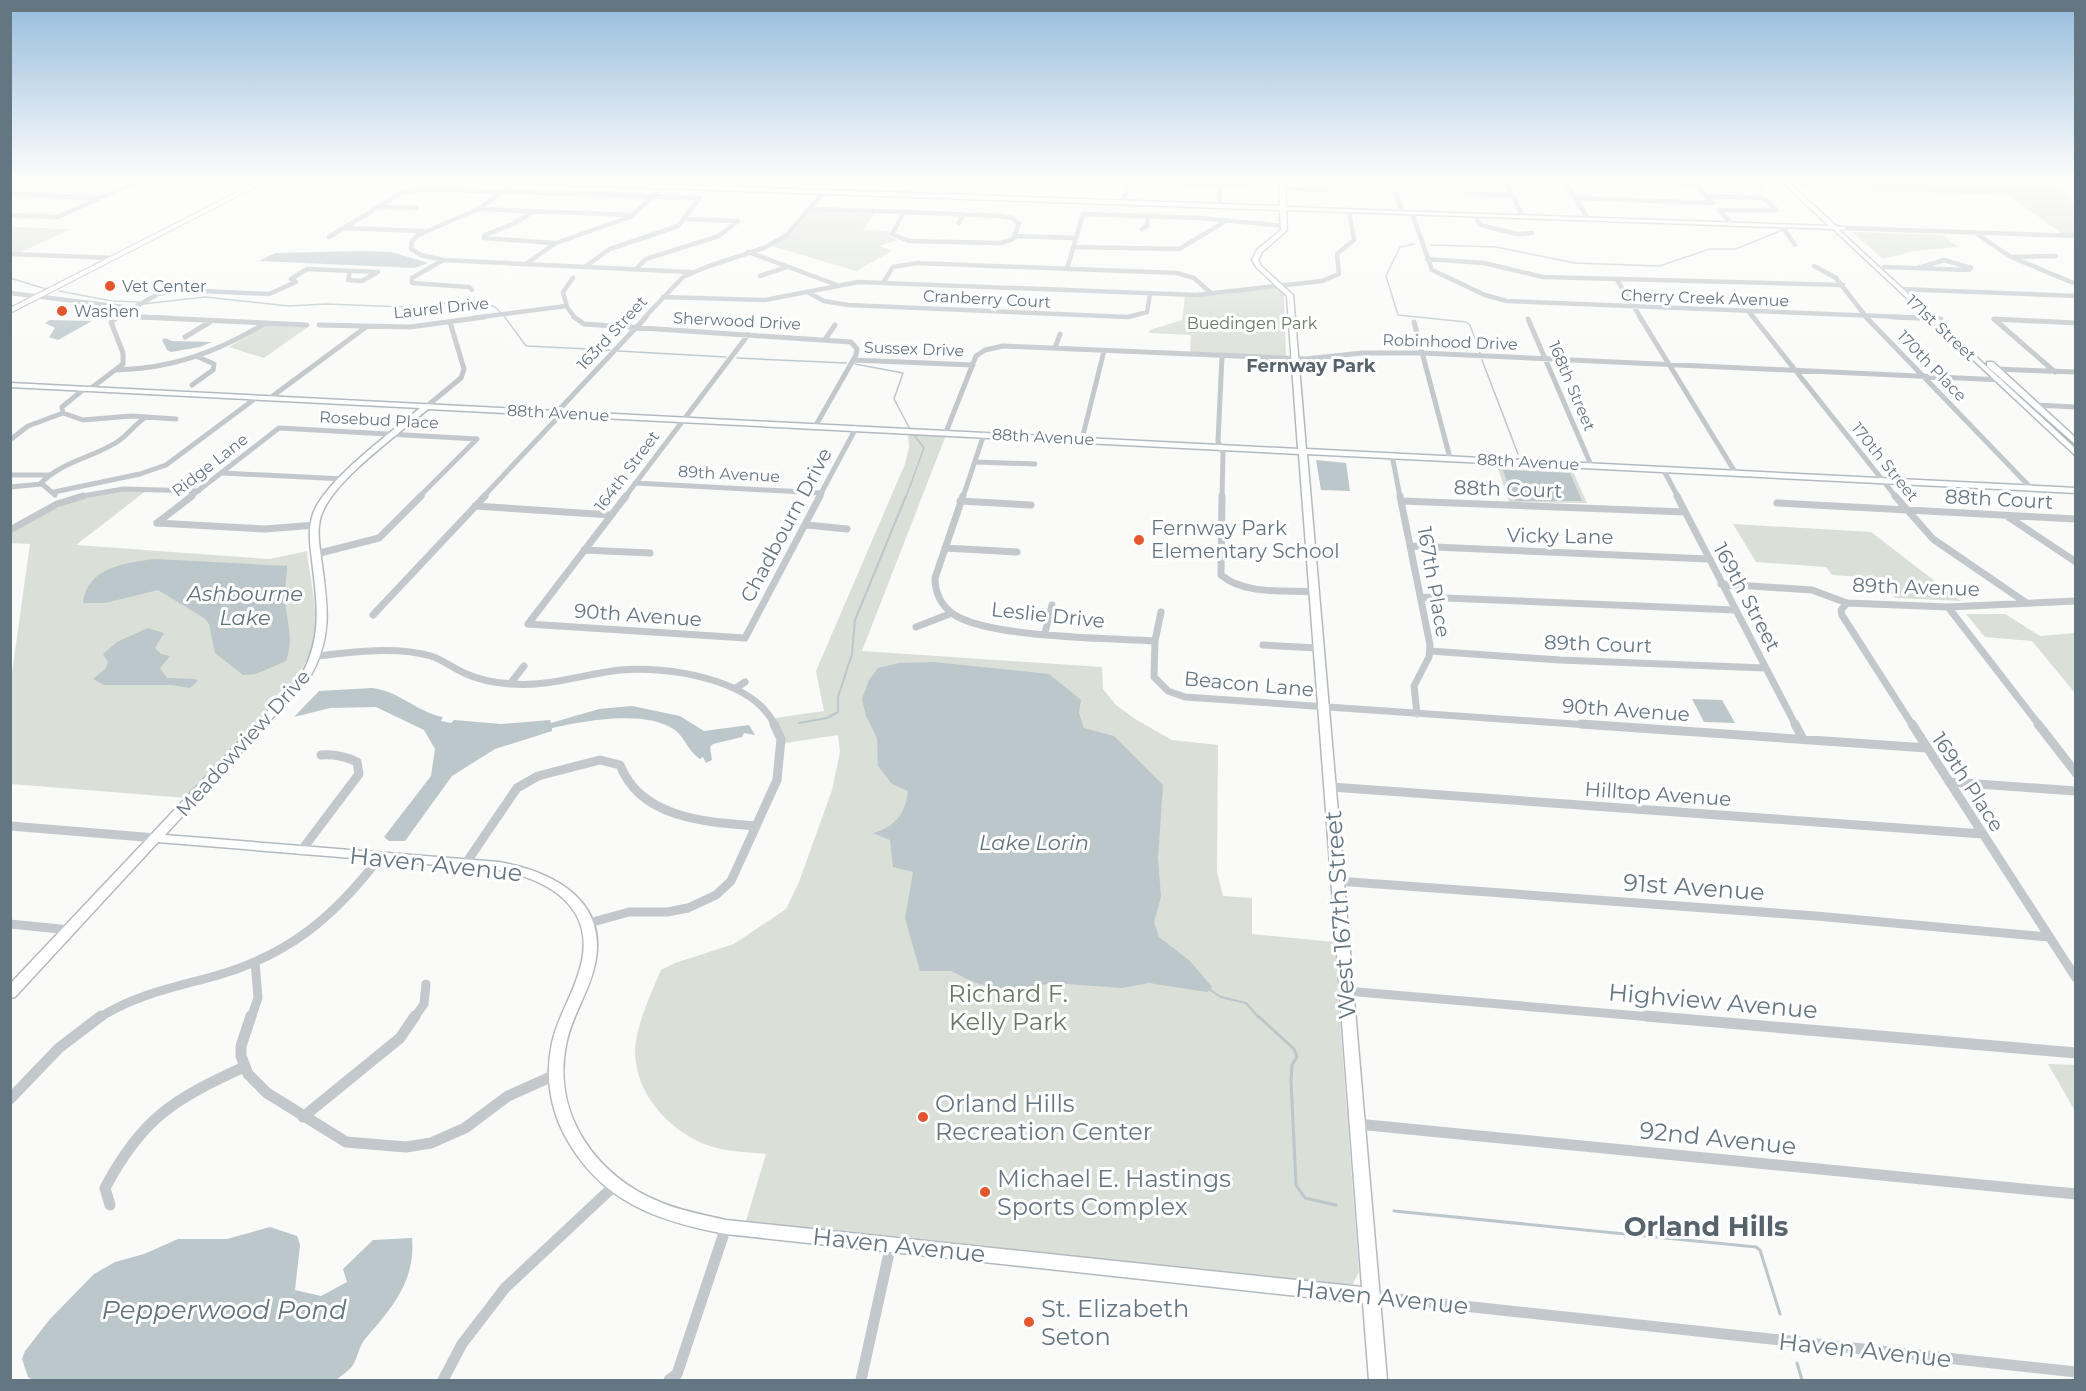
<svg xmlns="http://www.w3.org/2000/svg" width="2086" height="1391" font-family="Montserrat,sans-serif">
  <rect width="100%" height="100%" fill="#fafaf8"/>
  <path fill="#dadfd7" d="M476,178L625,179L613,183Z
    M1792,178H2042L2072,197L2069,199L2075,203V235L2063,234L2007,195L1804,189Z
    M833,189L1120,199L832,190Z
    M811,211L875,212L863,230L889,231V236L897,240L880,246L892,251L856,271L772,246L791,235Z
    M11,227L71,229L19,253L11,252Z
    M1852,232L1943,235L1958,247L1913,251L1883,259Z
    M1276,288L1284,294L1286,356L1190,353L1191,335L1149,333L1150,330L1182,320L1185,297Z
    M267,325L309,326L264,358L229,347Z
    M908,433L946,435L862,651L1102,667L1103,689L1116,705L1135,719L1172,740L1218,745L1217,872L1223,896L1252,898V934L1334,942L1359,1272L1353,1284L1343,1286L745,1224L766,1154C747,1152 726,1152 707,1145C664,1129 626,1083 637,1035C642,1013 652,991 661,970L675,963L734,944L786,909L799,882L832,790L840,752L838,735L785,743L775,718L824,711L816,671L905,464L909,447Z
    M1498,468L1573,472L1587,503L1509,502Z
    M118,490H147L76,545L255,558L270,559L307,551C310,580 319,614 314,642C305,685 219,764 187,798L11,784V680L30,544L11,543L10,533C44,510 78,498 118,490Z
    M1733,524L1871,532L1961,601L1895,598L1880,578L1832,575L1826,567L1756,562Z
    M1966,614H2005L2040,636L2075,633V693L2032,641L1985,637Z
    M2048,1064L2075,1065V1111Z"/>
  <path fill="#bbc7cb" d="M363,251L392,252L428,263L415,268L259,261L275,253Z
    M50,320L92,321L58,340L49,337L55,328L45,323Z
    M165,338L172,341L212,342L200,347L171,352L167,350L162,340Z
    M1316,460L1346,463L1350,491L1321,490Z
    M1503,470L1570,473L1582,501H1515Z
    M155,559L287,566C287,575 285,585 285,595C285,619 295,637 286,661L256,674L243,675L215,653L209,624L204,618L158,590L105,603H83C87,567 125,563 155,559Z
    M148,628L164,633L155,648L161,654L170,656L160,668L167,678L195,679L198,681L190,688L172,685H104L93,679L106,668L108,662L103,654L117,642Z
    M934,662L1049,674L1081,700L1079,713L1084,728L1114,736L1163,785L1158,858L1161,897L1154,922L1159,937L1190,961L1212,987L1207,992L1149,983L1122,988L1054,983L1005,990L976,983L951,971H920L905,918L913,872L893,867L890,840L873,833C895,828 906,812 908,791L892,784L878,766L877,738L866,716L862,699L869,680L878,668L899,663Z
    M372,688C399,691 417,712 443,717L441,721L451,723L454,720L501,724L550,720L551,723L599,709L632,706L680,716L704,731L749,725L755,735L744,733L742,737L713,744L710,747L712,760L706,763L703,757L700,759C688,751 685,738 675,730C646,709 582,721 552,728V731L495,749L452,776L405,841H389L384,837L431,776L435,749L424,730L376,707L330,708L294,717L319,691Z
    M1692,699L1722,700L1735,723L1704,722Z
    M270,1227L297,1236L300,1245L295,1290L321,1296L347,1282L343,1269L373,1240L412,1238C416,1281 391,1309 365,1339C359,1346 358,1357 353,1365C349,1371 341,1376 336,1380H33L28,1377L22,1359L25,1351L50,1319L94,1274L115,1262L144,1254L178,1239H227Z"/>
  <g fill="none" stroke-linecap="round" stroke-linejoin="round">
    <path stroke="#bbc7cb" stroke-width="1.5" d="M1803,185L1809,183L2052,191L2039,178
      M1414,244L1400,247L1386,276L1398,315L1466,322L1470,325L1480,353
      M1431,245L1496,247L1575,263L1659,266L1710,249H1736L1782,230
      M10,278L46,289
      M59,291L112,301L139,302
      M143,304L205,297L289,306L326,304L405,307L476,300L495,307L501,313
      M504,316L526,346L610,350
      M618,351L726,357
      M737,358L846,363
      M1482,360L1518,454
      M855,364L903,373L894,399L911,431L924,448L906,497"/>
    <path stroke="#bbc7cb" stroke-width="2" d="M799,723L827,718L838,712V697L852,654L855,620L906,496
      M1210,990L1221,997L1246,1003L1259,1018"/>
    <path stroke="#bbc7cb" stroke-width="3" d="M1258,1016L1294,1049L1297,1057L1292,1065L1291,1080L1296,1185L1305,1198L1336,1205
      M1394,1211L1756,1247L1760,1250L1780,1314
      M1797,1363L1802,1380"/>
    <defs>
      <path id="secondary" d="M429,178H477L1280,206L1279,178H1285L1286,207L1829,226L1778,178H1784L1836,226L1845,227V229L1839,230L2076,449V456L1833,229L1286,210L1287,230L1262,252L1258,260L1261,266L1293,295L1306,449L2076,488V493L1307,454L1387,1380H1369L1363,1303L726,1234C657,1221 601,1202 565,1136C550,1108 545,1075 552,1043C557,1019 571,998 578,975C600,912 555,881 499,870L158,842L15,997L10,998V984L301,676C323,636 317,603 312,560C310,545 308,529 313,514C325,480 391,433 420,408L10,387V383L1298,449L1287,296L1257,268L1252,260L1257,250L1281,230L1280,210L432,180ZM428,409L1299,454L1362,1287L726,1220C704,1215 681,1211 660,1202C597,1177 552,1115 566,1045C571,1017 588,994 594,968C611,901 554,872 499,862L165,835L310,677C332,638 328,608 322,565C320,548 315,527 323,511C338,477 399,434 428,409Z
        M1987,362H1993L2076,438V445L1987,366Z"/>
      <path id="primary" d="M265,178H273L10,313V308Z"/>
    </defs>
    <use href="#secondary" stroke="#b3babf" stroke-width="3"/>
    <use href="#primary" stroke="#b5babe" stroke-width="2"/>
    <path stroke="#c3c8cc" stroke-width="4.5" d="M969,178L1127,183
      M1187,178L1186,184L1246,186L1243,178
      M1504,178L1523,217
      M1517,178L1695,184
      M1563,178L1589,220
      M1690,178L1709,199
      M1753,178L1761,186
      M519,181L478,209L418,235L412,241L411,249L421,255L443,260L690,272
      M10,185L28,178
      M621,185L629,178
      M1283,188L1326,190
      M1396,193L1402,212
      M10,194L99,198
      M1466,194L1513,196
      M1707,196L1763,198L1777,210H1720
      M1575,198L1713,203
      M1123,203L1128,178
      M1219,206L1220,185
      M380,207L417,208
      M478,209L633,215
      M809,209L904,212
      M1719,210L1732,224
      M534,211L515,223L485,235L484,238L554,243
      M904,212L1000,216L1012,218L1019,224L1013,239L1001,243L909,241L892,234Z
      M1412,213L1432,270L1485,295L1507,301L1929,318
      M10,215L58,217L144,178
      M1475,215L1480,225L1517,234L1532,233
      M685,219L738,221
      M959,223L963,214
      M1782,226L1795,245
      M344,228L422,231
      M1843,228L2076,236
      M1142,229L1147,226L1148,216
      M1974,232L2011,257L2076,284
      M1014,236L1075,238
      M329,237L401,193L420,189L700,198
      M1073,247L1179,249L1226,221
      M748,252L837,285
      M10,254L113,258
      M2012,257L2056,256
      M1427,259L1484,263L1543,277L1843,285
      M443,260L412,278V283L469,287L472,290
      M527,263L556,243L630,217L665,186
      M586,266L610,249L678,226L700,198
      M1814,266L1836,278L1867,318
      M1884,267L1969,270L1971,268L1944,260L1918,268
      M637,268L646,259L719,236L738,221
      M1067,269L1083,214L1201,218L1284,226
      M350,271L348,280L362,281L376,273
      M760,276L787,267
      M573,278L563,292L567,307L575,318
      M1617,280L1641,318
      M883,283L893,267L917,263L1177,273L1194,278L1212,294
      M1899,289L2076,296
      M10,293L131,308
      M809,293L824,301L848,305L1128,317L1147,312L1150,294
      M663,297L765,300L858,282L1196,295L1322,281L1339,274L1337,254L1354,240L1349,211
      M1749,312L1754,318
      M116,318L119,316
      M171,318L119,316L158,294L181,290L269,294L296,282L291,279L307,269L378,272
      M473,318L566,306
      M644,318L683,277L709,266L764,248L787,235L824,192L828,184L822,178"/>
    <path stroke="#c3c8cc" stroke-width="5" d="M140,317L307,325
      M574,317L584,324L851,342L857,349L856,355L816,425
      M1640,317L1735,472
      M1753,317L1896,497
      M1866,317L2031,488
      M1893,317L1941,319
      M1528,319L1591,465
      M1414,322L1450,458
      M319,325L410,327L484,317
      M185,337L210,322
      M826,338L835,325
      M1055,348L1060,334
      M1222,356L1218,441L1223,453L1222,497
      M853,360L973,365
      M1993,369L2076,372
      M116,370C171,369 217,352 264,324
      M2055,372L1994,319L2076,323
      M192,385L213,370L214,364L196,356
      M84,389L62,407L63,413L83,420L131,416L176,419
      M90,389L123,364V353L111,322L118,317
      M270,398L366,327
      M2035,405L2076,407
      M427,406L461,378L464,369L450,322
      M556,413L646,317
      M946,432L976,356L985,350L1003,346L1305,359L1362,353H1422L2002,380
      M1082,439L1104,351
      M10,440L28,426L63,413
      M1392,455L1400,497
      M976,462L1035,464
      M1663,469L1678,497
      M223,473L344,479
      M10,475H49
      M635,483L822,493
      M10,487L42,484
      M54,492L140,474L166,465L256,398
      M55,495L41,483C63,461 92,458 117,442C128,435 135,424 146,417
      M77,497L123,489L199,491
      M190,497L279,428L477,439
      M419,497L477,439
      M483,497L562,413
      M625,497L748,335
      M819,497L856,428
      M963,497L984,434"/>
    <path stroke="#c3c8cc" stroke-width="7" d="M963,496L935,578C935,592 941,605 953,614C988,638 1109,638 1155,641
      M1222,496L1221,575C1245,595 1284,590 1313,592
      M1400,496L1430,645L1429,657L1414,686L1417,714
      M1677,496L1796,726
      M1895,496L1933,539L2025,602
      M960,501L1031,505
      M1402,501L1684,512
      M1777,503L2076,519
      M475,506L611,515
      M2007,516L2076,562
      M157,523L192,496
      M157,523L265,529L316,525
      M807,525L847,529
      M10,530L57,504L83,496
      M1411,546L1708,559
      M945,548L1017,552
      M584,550L650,553
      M316,554L379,538L421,496
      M1721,584L1812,590L1847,603L1948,607L2076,601
      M1421,597L1735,610
      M1847,603L1841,610L1842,615L1913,726
      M1948,607L2040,726
      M1161,612L1155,641L1154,677L1168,691L1185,697L1602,726
      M373,615L485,496
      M528,624L745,638L820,496
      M528,624L626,496
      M916,627L952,613
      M1045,633L1052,605
      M1263,645L1317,648
      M1430,651L1560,660L1765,668
      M318,656C355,652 395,646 431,656C443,660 453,668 464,673C479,680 495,683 512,684C549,687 584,674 620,670C666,666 754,678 775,726
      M510,684L524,666
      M736,688L745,682"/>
    <path stroke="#c3c8cc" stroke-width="9" d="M1581,724L1927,748
      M1795,724L1803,739
      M1912,724L2076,978
      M2038,724L2076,773
      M1949,782L2076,791
      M1331,787L1983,834
      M10,826L156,838
      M301,851L359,774L357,762C345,756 334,754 321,755
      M466,863L517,788L538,776L600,760L620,765C641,819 707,822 756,826
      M1337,881L1816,916L2048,937
      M589,923L629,912H667L688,908L716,895L731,881L777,780L781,739L774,724
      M10,924L70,930
      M1346,991L1663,1018
      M99,1018C134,995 175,987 215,976C289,955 334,917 380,857
      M251,1018L258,998L255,962
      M414,1018L424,1004L426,984"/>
    <path stroke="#c3c8cc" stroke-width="11" d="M251,1016L241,1046V1056L248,1074L267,1093L346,1142L406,1147L431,1143L465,1128L508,1096L555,1075
      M1646,1016L2076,1053
      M10,1099L59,1048L101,1016
      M303,1117L400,1038L415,1016
      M1357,1124L2076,1194
      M110,1205L105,1188C142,1118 174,1099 244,1067
      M1371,1296L2076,1372
      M443,1380L462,1344L505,1288L614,1186
      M669,1380L677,1374L726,1227
      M861,1380L891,1244"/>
    <use href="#secondary" fill="#fff" fill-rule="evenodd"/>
    <use href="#primary" fill="#fff" fill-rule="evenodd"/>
  </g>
  <linearGradient id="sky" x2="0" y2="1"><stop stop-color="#96bcdc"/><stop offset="0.48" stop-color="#fdfdfc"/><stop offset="1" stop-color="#fdfdfc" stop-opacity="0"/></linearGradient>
  <rect width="2086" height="373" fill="url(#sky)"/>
  <g fill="#e4572e" stroke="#fff" stroke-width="2">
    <circle cx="110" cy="286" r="6"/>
    <circle cx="62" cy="311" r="6"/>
    <circle cx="1139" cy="540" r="6"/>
    <circle cx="923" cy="1117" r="6"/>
    <circle cx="985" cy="1192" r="6"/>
    <circle cx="1029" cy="1322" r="6"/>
  </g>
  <g text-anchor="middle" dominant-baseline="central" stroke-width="6" stroke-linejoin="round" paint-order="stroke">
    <g font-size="16" fill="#657683" stroke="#fff" text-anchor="start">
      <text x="122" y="286">Vet Center</text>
      <text x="74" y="311">Washen</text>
    </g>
    <g font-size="16" fill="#657683" stroke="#fff">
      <text transform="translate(1705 298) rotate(2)">Cherry Creek Avenue</text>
      <text transform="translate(987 299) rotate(3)">Cranberry Court</text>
      <text transform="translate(441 308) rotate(-6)">Laurel Drive</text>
      <text transform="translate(737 321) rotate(3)">Sherwood Drive</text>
      <text transform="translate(1941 328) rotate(43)">171st Street</text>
      <text transform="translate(612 333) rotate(-47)">163rd Street</text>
      <text transform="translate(1450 342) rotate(2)">Robinhood Drive</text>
      <text transform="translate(914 349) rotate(2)">Sussex Drive</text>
      <text transform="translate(1932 366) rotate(46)">170th Place</text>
      <text transform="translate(1572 386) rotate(67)">168th Street</text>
      <text transform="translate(558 413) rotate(3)">88th Avenue</text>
      <text transform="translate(379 420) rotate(3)">Rosebud Place</text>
      <text transform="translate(1043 437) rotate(3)">88th Avenue</text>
      <text transform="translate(1528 462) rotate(3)">88th Avenue</text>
      <text transform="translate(1885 462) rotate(51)">170th Street</text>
      <text transform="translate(210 465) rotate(-38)">Ridge Lane</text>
      <text transform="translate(627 471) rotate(-53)">164th Street</text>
      <text transform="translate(729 474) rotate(3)">89th Avenue</text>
    </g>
    <g font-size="16" fill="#687a64" stroke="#fff">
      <text x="1252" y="323">Buedingen Park</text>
    </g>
    <g font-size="18" font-weight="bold" fill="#57646e" stroke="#fff">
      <text x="1311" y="366">Fernway Park</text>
    </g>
    <g font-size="20" fill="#657683" stroke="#fff">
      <text transform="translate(1508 489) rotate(2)">88th Court</text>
      <text transform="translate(1999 499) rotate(3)">88th Court</text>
      <text transform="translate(786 525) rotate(-62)">Chadbourn Drive</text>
      <text transform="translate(1560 536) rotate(1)">Vicky Lane</text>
      <text transform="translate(1434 582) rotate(80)">167th Place</text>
      <text transform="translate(1916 587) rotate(2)">89th Avenue</text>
      <text transform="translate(1747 597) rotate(62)">169th Street</text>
      <text transform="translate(638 615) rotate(4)">90th Avenue</text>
      <text transform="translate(1048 615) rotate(6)">Leslie Drive</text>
      <text transform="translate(1598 644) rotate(2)">89th Court</text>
      <text transform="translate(1249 684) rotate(5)">Beacon Lane</text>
      <text transform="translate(1626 710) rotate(4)">90th Avenue</text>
      <text transform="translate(243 743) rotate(-48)">Meadowview Drive</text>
      <text transform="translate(1968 782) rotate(57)">169th Place</text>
      <text transform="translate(1658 794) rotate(4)">Hilltop Avenue</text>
    </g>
    <g font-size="20" fill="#657683" stroke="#fff" text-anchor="start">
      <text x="1151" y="528">Fernway Park<tspan x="1151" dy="23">Elementary School</tspan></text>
    </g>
    <g font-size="21" font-style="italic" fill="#60757c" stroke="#fff">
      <text x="245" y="593">Ashbourne<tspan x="245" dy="24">Lake</tspan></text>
      <text x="1034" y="842">Lake Lorin</text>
    </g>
    <g font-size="24" fill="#657683" stroke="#fff">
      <text transform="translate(436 864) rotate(6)">Haven Avenue</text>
      <text transform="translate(1694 887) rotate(4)">91st Avenue</text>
      <text transform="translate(1340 915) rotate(-94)">West 167th Street</text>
      <text transform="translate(1713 1001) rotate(5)">Highview Avenue</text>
      <text transform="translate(1718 1138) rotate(6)">92nd Avenue</text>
      <text transform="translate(899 1245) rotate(6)">Haven Avenue</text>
      <text transform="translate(1382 1297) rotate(6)">Haven Avenue</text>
      <text transform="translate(1865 1350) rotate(6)">Haven Avenue</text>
    </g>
    <g font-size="24" fill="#687a64" stroke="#fff">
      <text x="1008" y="993">Richard F.<tspan x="1008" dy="28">Kelly Park</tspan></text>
    </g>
    <g font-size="24" fill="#657683" stroke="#fff" text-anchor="start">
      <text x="935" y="1103">Orland Hills<tspan x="935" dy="28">Recreation Center</tspan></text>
      <text x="997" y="1178">Michael E. Hastings<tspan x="997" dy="28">Sports Complex</tspan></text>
      <text x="1041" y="1308">St. Elizabeth<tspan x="1041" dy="28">Seton</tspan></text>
    </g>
    <g font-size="26" font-style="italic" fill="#60757c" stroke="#fff">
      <text x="224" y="1310">Pepperwood Pond</text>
    </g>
    <g font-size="27" font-weight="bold" fill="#57646e" stroke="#fff">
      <text x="1706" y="1226">Orland Hills</text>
    </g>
  </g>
  <rect width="2086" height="1391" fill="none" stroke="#657683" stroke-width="24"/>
</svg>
